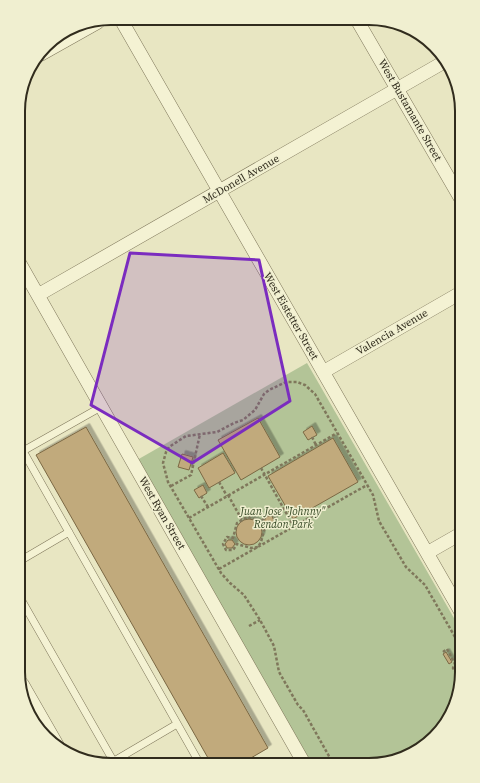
<svg xmlns="http://www.w3.org/2000/svg" width="480" height="783" font-family="'Source Serif 4',serif">
  <defs>
    <filter id="shadow"><feDropShadow dx="3.5" dy="-3.5" stdDeviation="0" flood-color="#0004"/></filter>
  </defs>
  <rect width="100%" height="100%" fill="#e8e6c2"/>
  <path fill="#b3c497" d="M307,363L462,632V678L443,728L404,758L369,765H312L137,460Z"/>
  <path fill="#c1aa7c" stroke="#7b6844" filter="url(#shadow)" d="M258,418L280,457L241,480L218,440Z
    M312,426L317,435L308,440L303,432Z
    M86,427L268,748L239,765H212L36,455Z
    M333,438L358,482L293,519L268,476Z
    M223,453L235,473L209,488L198,468Z
    M182,454L193,457L189,470L178,467Z
    M203,485L207,493L199,498L194,490Z
    M267,516H272L274,521L271,525H266L264,521Z
    M236 532a13 13 0 1 1 26 0a13 13 0 1 1-26 0Z
    M228,540H232L235,544L232,548H227L225,544Z
    M446,652L452,662L449,664L443,654Z
    M462,669V678L461,680L456,672Z"/>
  <g fill="none" stroke-linecap="round" stroke-linejoin="round">
    <defs>
      <path id="service" d="M101,407L23,451L200,764
        M18,562L69,532
        M18,594L115,764
        M109,764L177,724"/>
      <path id="minor" d="M120,18L462,614
        M357,20L462,201
        M19,262L305,765
        M38,295L444,62
        M323,372L462,292
        M427,553L462,533"/>
      <path id="tertiary" d="M40,53L97,21
        M21,685L56,746"/>
    </defs>
    <use href="#service" stroke="#7f775b" stroke-width="8"/>
    <use href="#minor" stroke="#7f775b" stroke-width="14"/>
    <use href="#tertiary" stroke="#7f775b" stroke-width="17"/>
    <path stroke="#7f775b" stroke-width="2.5" stroke-dasharray="3 2" stroke-linecap="butt" d="M312,437L316,445
      M261,468L294,527
      M219,482L227,496
      M171,486L191,475L200,434
      M228,495L242,520
      M201,496L208,507
      M266,515H273L276,520L273,527H265L261,542L258,547L251,548L237,544L233,550H226L223,544L227,537L233,538L237,523L247,517L262,521Z
      M189,518L337,433
      M219,569L367,485
      M249,626L260,620
      M443,652L447,649L455,664L453,668L461,681
      M334,765L303,710L298,705L279,672L274,646L260,620L244,595L230,583L221,573L168,482L163,463L166,452L169,447L186,436L217,432L234,423L243,420L255,410L264,394L269,390L286,382H297L305,385L315,394L373,495L379,521L406,567L425,585L429,592L462,649"/>
    <use href="#service" stroke="#f4f2d3" stroke-width="7"/>
    <use href="#minor" stroke="#f4f2d3" stroke-width="13"/>
    <use href="#tertiary" stroke="#f4f2d3" stroke-width="16"/>
  </g>
  <path fill="#7b2cbf" fill-opacity="0.2" stroke="#7b2cbf" stroke-width="3" stroke-linejoin="round" d="M130,253L259,260L290,401L192,463L91,405Z"/>
  <g text-anchor="middle" dominant-baseline="central" stroke-width="3" stroke-linejoin="round" paint-order="stroke">
    <g font-size="11" fill="#312c1d" stroke="#f0efd0">
      <text transform="translate(410 110) rotate(60)">West Bustamante Street</text>
      <text transform="translate(241 179) rotate(-30)">McDonell Avenue</text>
      <text transform="translate(291 316) rotate(60)">West Eistetter Street</text>
      <text transform="translate(392 332) rotate(-30)">Valencia Avenue</text>
      <text transform="translate(162 513) rotate(60)">West Ryan Street</text>
    </g>
    <g font-size="11" font-style="italic" fill="#384b27" stroke="#f0efd0">
      <text x="283" y="511">Juan Jose "Johnny"<tspan x="283" dy="13">Rendon Park</tspan></text>
    </g>
  </g>
  <path d="M0 0H480V783H0ZM111 25H369A86 86 0 0 1 455 111V672A86 86 0 0 1 369 758H111A86 86 0 0 1 25 672V111A86 86 0 0 1 111 25Z" fill="#f0efd0" fill-rule="evenodd"/>
  <path fill="none" stroke="#312c1d" stroke-width="2" d="M111 25H369A86 86 0 0 1 455 111V672A86 86 0 0 1 369 758H111A86 86 0 0 1 25 672V111A86 86 0 0 1 111 25Z"/>
</svg>
